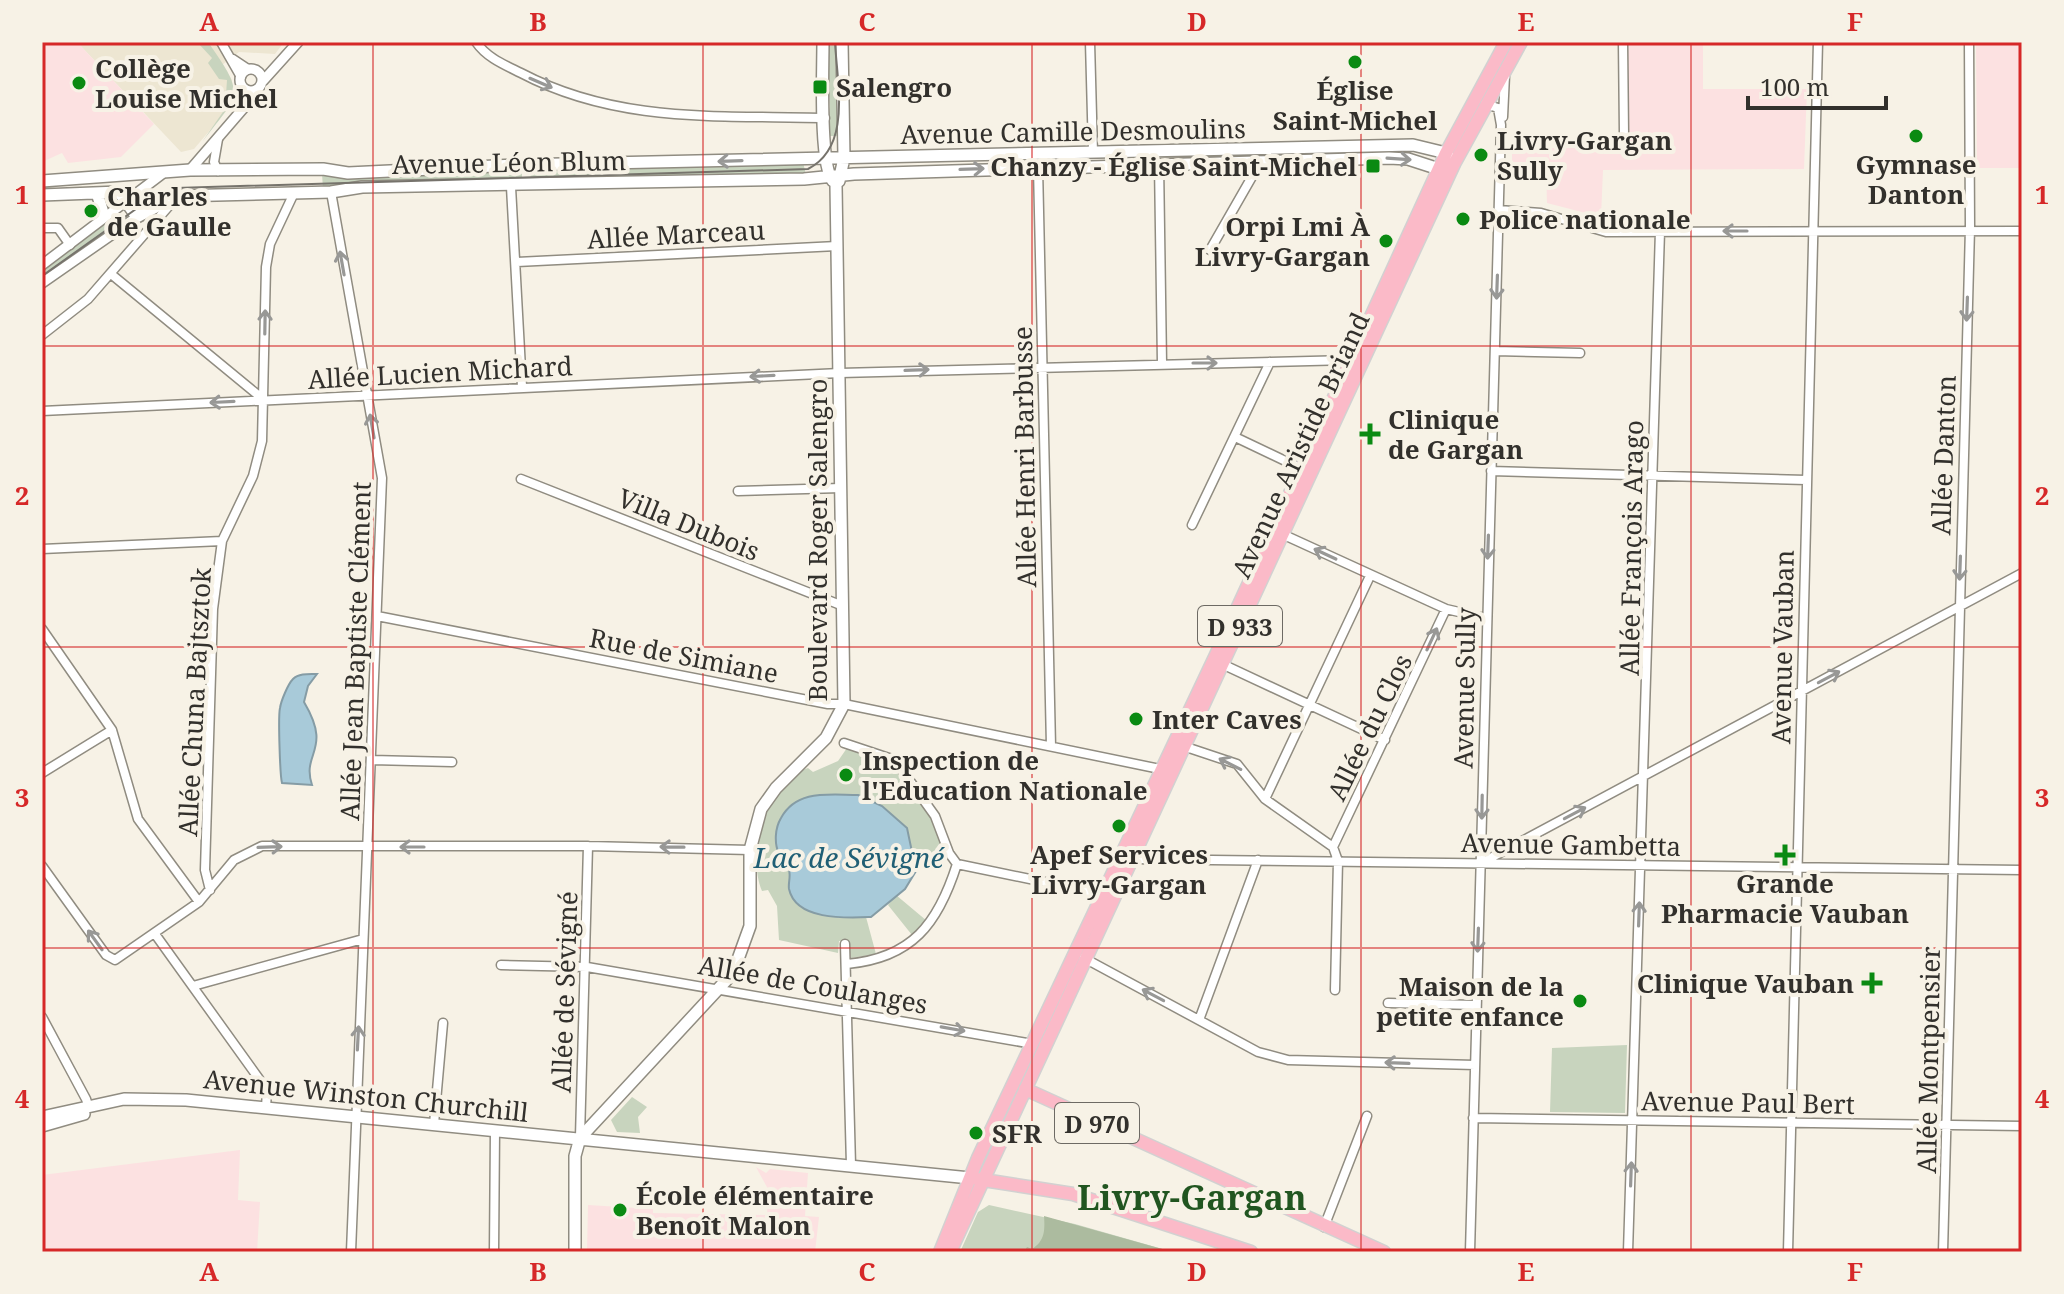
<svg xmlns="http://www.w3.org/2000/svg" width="2064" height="1294" font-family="'Noto Serif',serif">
  <rect width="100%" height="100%" fill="#f7f2e6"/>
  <path fill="#ede6d2" d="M77,42H284L275,54L239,52L222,65L232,80L228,109L194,149L181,152Z"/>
  <path fill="#fce1e1" d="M42,42H77L154,124L121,157L68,163L62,153L42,162Z
    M1627,42H1703V89H1807L1804,169L1603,170L1601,217L1547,203L1546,170H1512V148H1629Z
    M1976,42H2021V168H1977Z
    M240,1150L238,1200L260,1202L257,1252H42V1175Z
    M756,1167L766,1173L770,1169L808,1173L805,1216L819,1217L815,1252H587L588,1205L653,1209V1213L767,1215L768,1189Z"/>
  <path fill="#c8d4be" d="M197,42H208C245,95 241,92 202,142L225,109L227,80L219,79L208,63L212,58Z
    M826,42H839L841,136H827L830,107Z
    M803,162L806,175L531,182L530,169Z
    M522,169V183L323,190L322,173L351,176Z
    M114,213L122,225L42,279V268Z
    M847,748L892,764L931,817L948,858L912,856L913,848L779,855L789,870V891L839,918L866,917L876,954L851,958L848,941H839L838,953L779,940L777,906L768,890L762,891C746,854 766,781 808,768L813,772L838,761Z
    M896,895L927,921L912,935L888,905Z
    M1627,1045L1625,1113L1550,1112L1552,1048Z
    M632,1097L647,1107L638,1117L640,1133L617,1132L611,1120Z
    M989,1205L1075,1224L1173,1252H960L978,1212Z"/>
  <path fill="#acbb9f" d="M1044,1216L1173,1252H1024L1027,1247L1032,1249C1045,1241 1045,1230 1044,1216Z"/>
  <path fill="#a8cad9" stroke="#859ca5" stroke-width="2" d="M317,674L308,686L304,702C333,751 301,752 312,785L282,783C280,776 278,716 280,708C281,701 288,684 293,679C299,673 309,674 317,674Z
    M858,795L882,806L907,828L916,871L905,889L871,917C847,918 796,921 789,889C788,883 791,876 789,870C787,864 781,860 779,854C774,843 775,828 781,818C797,789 829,795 858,795Z"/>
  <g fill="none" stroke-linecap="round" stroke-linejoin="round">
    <defs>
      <path id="minor" d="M221,42L241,77
        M476,42C487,58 505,65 521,73C618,124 720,115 825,118
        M1090,42L1093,153
        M1623,42L1624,134
        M233,59L248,69
        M1503,117L1505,75
        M218,139L214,162L218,171
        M1159,163L1162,363
        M1038,167L1051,746
        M511,187L522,387
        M331,192L382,478L351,1252
        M1499,210L1541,213L1606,232L2022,231
        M42,228H58L70,245
        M1210,250L1261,161
        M517,262L837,246
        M111,274L264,400
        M42,335L88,299L175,199
        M1495,351L1580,353
        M42,411L840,373L1350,360
        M1235,437L1300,468
        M1491,471L1806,480
        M521,479L843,606
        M738,491L841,488
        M1192,525L1270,362
        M1282,534L1446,609L1485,618
        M42,549L222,541
        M377,616L828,704H844L1165,770
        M42,629L112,730L138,819L199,902
        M1222,664L1385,740
        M844,743L895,760L935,816L949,853L957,864
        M1183,746L1237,764L1265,799L1333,847
        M372,760L452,762
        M42,773L112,730
        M1265,799L1370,576
        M1131,859L2022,870
        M1483,862L2022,573
        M957,864L1102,894
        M42,866L106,955L115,960L199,902L234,860L262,846H588L750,850
        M210,890L205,870L213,609L222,541L253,476L262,441L266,267L270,244L294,193
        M155,934L267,1090L266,1108
        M845,944L851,1165
        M1084,958L1258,1052L1288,1060L1475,1065
        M847,964C912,958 938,924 957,864
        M501,965L587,967L1033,1044
        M193,986L363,939
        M1335,990L1338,861L1333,847L1446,609
        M1388,1003L1476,1005
        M42,1017L86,1099L88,1105L84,1108
        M1199,1020L1258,860
        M1473,1118L2022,1126
        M434,1124L443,1023
        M580,1137L588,846
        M1324,1227L1367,1116
        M494,1252L495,1130
        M1470,1252L1501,125L1498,108L1485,104
        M1628,1252L1660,231
        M1788,1252L1818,42
        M1943,1252L1970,228L1969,42"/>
      <path id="tertiary" d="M240 80a11 11 0 1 1 22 0a11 11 0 1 1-22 0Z
        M262,82L298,42
        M190,170L247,104L255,90
        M42,265L162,174
        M42,283L137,217"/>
      <path id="secondary" d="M823,42C823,68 819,166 833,181
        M42,181L190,170L323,169L348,173L517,165L1413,145L1446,153L1454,164L1439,169L1408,159L1389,158L854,174L804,179L362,187L331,192L177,196L137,217L119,192L42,195
        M839,181L844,158L842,42
        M97,193L104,216
        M42,1117L124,1099L186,1100L970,1178
        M42,1126L84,1114
        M575,1252V1156L580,1138L733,973L750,926V850L761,809L776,788L826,738L844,704L836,185"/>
      <path id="primary" d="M1025,1089L1384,1252
        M977,1179L1073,1194L1251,1252
        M940,1252L978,1158L1215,657L1446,153L1506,42
        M950,1252L1454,164L1521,42"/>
    </defs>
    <use href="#minor" stroke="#908c81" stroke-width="11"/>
    <use href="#tertiary" stroke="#908c81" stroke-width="12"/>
    <use href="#secondary" stroke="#908c81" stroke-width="14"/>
    <use href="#primary" stroke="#d2d1d1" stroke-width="15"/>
    <use href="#minor" stroke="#fff" stroke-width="8"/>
    <use href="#tertiary" stroke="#fff" stroke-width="9"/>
    <use href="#secondary" stroke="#fff" stroke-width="11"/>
    <use href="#primary" stroke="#fbbac8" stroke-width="12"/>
    <path stroke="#76736c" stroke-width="2" d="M42,276L150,199L176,188L808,169C852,147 837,83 835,42"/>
  </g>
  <defs><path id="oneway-shaft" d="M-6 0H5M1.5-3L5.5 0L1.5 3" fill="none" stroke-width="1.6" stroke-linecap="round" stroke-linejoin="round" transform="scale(2)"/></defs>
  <g stroke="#989896">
    <use href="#oneway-shaft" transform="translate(541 83) rotate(23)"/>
    <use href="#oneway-shaft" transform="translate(1399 159) rotate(4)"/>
    <use href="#oneway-shaft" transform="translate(730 161) rotate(178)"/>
    <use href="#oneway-shaft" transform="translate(972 169) rotate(-2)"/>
    <use href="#oneway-shaft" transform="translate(1735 231) rotate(180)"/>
    <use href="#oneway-shaft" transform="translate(342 263) rotate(-100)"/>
    <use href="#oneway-shaft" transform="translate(1497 287) rotate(92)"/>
    <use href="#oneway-shaft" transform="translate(1967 309) rotate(92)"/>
    <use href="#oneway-shaft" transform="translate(265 322) rotate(-89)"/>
    <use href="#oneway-shaft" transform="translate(1205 363)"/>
    <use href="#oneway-shaft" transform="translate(917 370) rotate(-2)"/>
    <use href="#oneway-shaft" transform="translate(762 376) rotate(177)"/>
    <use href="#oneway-shaft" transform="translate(222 402) rotate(177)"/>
    <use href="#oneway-shaft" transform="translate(372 426) rotate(-100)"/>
    <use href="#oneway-shaft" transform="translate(1488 547) rotate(92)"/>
    <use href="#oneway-shaft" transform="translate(1325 554) rotate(-155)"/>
    <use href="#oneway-shaft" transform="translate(1960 568) rotate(92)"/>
    <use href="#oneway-shaft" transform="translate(1432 639) rotate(-65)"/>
    <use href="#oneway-shaft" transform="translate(1829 677) rotate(-28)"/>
    <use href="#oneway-shaft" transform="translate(1230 764) rotate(-153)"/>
    <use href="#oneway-shaft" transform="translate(1482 807) rotate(91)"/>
    <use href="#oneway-shaft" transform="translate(1575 813) rotate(-28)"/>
    <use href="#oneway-shaft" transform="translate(270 847) rotate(-2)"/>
    <use href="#oneway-shaft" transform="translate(412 847) rotate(180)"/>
    <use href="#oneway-shaft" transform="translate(672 847) rotate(-179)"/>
    <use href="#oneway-shaft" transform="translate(1639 914) rotate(-88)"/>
    <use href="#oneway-shaft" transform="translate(95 940) rotate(-126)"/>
    <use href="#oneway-shaft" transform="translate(1478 940) rotate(92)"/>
    <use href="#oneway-shaft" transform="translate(1153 995) rotate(-152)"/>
    <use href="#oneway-shaft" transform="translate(953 1029) rotate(10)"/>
    <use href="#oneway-shaft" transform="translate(358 1038) rotate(-87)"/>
    <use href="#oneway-shaft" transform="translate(1397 1063) rotate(-178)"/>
    <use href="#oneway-shaft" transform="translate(1631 1174) rotate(-88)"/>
  </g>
  <path fill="none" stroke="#d62828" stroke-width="2" stroke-opacity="0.55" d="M373,42V1252M703,42V1252M1032,42V1252M1361,42V1252M1691,42V1252M42,346H2022M42,647H2022M42,948H2022"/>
  <g fill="#0a8a12" stroke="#f7f2e6" stroke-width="3">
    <circle cx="1355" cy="62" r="8"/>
    <circle cx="79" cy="83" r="8"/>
    <rect x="812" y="79" width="16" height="16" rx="4"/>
    <circle cx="1916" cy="136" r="8"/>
    <circle cx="1481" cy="155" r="8"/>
    <rect x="1365" y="158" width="16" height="16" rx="4"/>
    <circle cx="91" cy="211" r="8"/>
    <circle cx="1463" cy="219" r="8"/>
    <circle cx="1386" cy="241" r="8"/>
    <path d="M1366 422h8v8h8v8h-8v8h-8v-8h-8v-8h8z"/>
    <circle cx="1136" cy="719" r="8"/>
    <circle cx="846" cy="775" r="8"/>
    <circle cx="1119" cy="826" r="8"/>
    <path d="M1781 843h8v8h8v8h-8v8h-8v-8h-8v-8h8z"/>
    <path d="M1868 971h8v8h8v8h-8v8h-8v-8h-8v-8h8z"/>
    <circle cx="1580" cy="1001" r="8"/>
    <circle cx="976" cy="1133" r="8"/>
    <circle cx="620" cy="1210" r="8"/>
  </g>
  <g text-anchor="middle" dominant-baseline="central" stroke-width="8" stroke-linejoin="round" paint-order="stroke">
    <g fill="#f7f2e6" stroke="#6d6a64" stroke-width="2">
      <rect x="1198" y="606" width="84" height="40" rx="6"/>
      <rect x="1055" y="1103" width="84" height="40" rx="6"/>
    </g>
    <g font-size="24" font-weight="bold" fill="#32302c">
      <text x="1240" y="626">D 933</text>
      <text x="1097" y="1123">D 970</text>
    </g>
    <g font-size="26" font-weight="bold" fill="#32302c" stroke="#f7f2e6" text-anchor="start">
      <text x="95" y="68">Collège<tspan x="95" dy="30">Louise Michel</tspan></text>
      <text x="836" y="87">Salengro</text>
      <text x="1355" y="90" text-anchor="middle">Église<tspan x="1355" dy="30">Saint-Michel</tspan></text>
      <text x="1497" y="140">Livry-Gargan<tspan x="1497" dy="30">Sully</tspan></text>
      <text x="1916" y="164" text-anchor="middle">Gymnase<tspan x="1916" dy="30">Danton</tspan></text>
      <text x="1357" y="166" text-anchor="end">Chanzy - Église Saint-Michel</text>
      <text x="107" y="196">Charles<tspan x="107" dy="30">de Gaulle</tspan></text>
      <text x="1479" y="219">Police nationale</text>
      <text x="1370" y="226" text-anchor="end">Orpi Lmi À<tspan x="1370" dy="30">Livry-Gargan</tspan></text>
      <text x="1388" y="419">Clinique<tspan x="1388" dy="30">de Gargan</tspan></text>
      <text x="1152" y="719">Inter Caves</text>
      <text x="862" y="760">Inspection de<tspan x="862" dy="30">l'Education Nationale</tspan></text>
      <text x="1119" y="854" text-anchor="middle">Apef Services<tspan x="1119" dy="30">Livry-Gargan</tspan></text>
      <text x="1785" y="883" text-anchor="middle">Grande<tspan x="1785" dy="30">Pharmacie Vauban</tspan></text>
      <text x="1854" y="983" text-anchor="end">Clinique Vauban</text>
      <text x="1564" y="986" text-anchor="end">Maison de la<tspan x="1564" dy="30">petite enfance</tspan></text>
      <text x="992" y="1133">SFR</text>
      <text x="636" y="1195">École élémentaire<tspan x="636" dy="30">Benoît Malon</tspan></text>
    </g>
    <g font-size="26" fill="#32302c" stroke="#f7f2e6">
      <text transform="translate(1073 131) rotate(-1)">Avenue Camille Desmoulins</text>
      <text transform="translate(509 162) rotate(-1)">Avenue Léon Blum</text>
      <text transform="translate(676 234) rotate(-3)">Allée Marceau</text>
      <text transform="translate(440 372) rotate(-3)">Allée Lucien Michard</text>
      <text transform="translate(1300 445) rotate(-65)">Avenue Aristide Briand</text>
      <text transform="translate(1943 455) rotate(-88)">Allée Danton</text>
      <text transform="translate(1024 457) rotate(-91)">Allée Henri Barbusse</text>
      <text transform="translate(689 524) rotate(22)">Villa Dubois</text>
      <text transform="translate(817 540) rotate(-90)">Boulevard Roger Salengro</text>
      <text transform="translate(1631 548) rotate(-89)">Allée François Arago</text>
      <text transform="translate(1782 647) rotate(-89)">Avenue Vauban</text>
      <text transform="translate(355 651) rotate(-88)">Allée Jean Baptiste Clément</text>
      <text transform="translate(684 655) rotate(11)">Rue de Simiane</text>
      <text transform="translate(1464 688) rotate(-89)">Avenue Sully</text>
      <text transform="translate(194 702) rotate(-87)">Allée Chuna Bajtsztok</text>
      <text transform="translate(1369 727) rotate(-64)">Allée du Clos</text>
      <text transform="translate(1571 844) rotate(1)">Avenue Gambetta</text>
      <text transform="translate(813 984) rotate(10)">Allée de Coulanges</text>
      <text transform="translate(564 992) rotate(-88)">Allée de Sévigné</text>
      <text transform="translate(1928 1060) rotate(-89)">Allée Montpensier</text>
      <text transform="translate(366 1095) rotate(6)">Avenue Winston Churchill</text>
      <text transform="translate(1748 1102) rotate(1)">Avenue Paul Bert</text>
    </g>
    <g font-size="28" font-style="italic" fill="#205f75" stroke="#f7f2e6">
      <text x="849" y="857">Lac de Sévigné</text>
    </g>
    <g font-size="34" font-weight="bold" fill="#215520" stroke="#f7f2e6">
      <text x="1192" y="1197">Livry-Gargan</text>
    </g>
  </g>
  <rect width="2064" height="1294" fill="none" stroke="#f7f2e6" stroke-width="88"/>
  <path d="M1748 96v12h138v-12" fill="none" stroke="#32302c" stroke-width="4"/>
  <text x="1760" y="96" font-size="24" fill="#32302c" stroke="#f7f2e6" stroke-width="6" paint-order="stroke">100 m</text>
  <rect x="44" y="44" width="1976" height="1206" fill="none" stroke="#d62828" stroke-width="3"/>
  <g font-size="26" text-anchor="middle" font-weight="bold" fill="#d62828">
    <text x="209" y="31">A</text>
    <text x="538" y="31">B</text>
    <text x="867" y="31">C</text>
    <text x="1197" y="31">D</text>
    <text x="1526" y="31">E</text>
    <text x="1855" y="31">F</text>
    <text x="22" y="204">1</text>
    <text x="2042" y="204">1</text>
    <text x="22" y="505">2</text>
    <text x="2042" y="505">2</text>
    <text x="22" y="807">3</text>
    <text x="2042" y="807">3</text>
    <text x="22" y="1108">4</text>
    <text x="2042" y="1108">4</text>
    <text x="209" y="1281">A</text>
    <text x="538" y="1281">B</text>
    <text x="867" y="1281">C</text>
    <text x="1197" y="1281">D</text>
    <text x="1526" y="1281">E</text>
    <text x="1855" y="1281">F</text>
  </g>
</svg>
